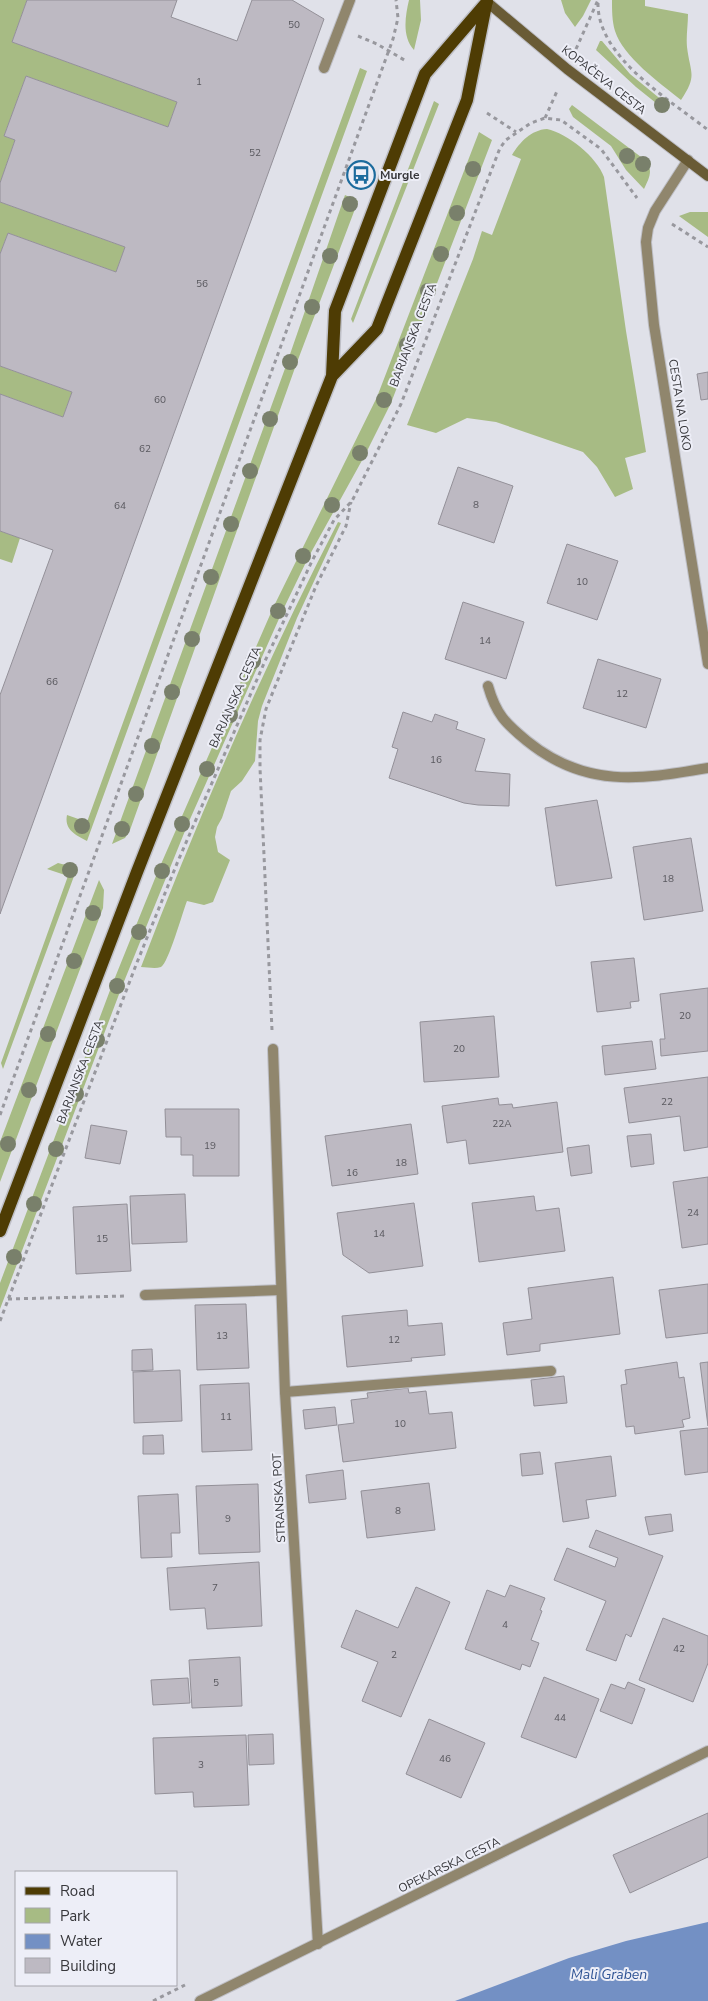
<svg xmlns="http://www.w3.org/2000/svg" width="708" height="2001" font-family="'Nunito Sans',sans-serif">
  <rect width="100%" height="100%" fill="#e0e1e9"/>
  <path fill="#a7bb84" d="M0,0H27L12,42L177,102L168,127L26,76L4,136L15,140L0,183Z
    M409,0H420L421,20L414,50C402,37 405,17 409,0Z
    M561,0H591L583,16L575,27L565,13Z
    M612,0H645V6L688,14C688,25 686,36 687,47C690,73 698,75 681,100C660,83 623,57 615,31C612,21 612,10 612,0Z
    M600,41H602L630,74L669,106L666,111L636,87L596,50Z
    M360,68L367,71L87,841C76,835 64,830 67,815L87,822Z
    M434,101L439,104L353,323L351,319Z
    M572,105L645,160C654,170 649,178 644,189L626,170L611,146L573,117L569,109Z
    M547,129C567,133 597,157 604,177L626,331L646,452L625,458L633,489L615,497L597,467L583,452L496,422L467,418L436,433L407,425L473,259L482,231L492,235L521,159L512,155C520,142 531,130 547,129Z
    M479,132L492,140L391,403L365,455L308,558L282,612L187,826L121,989L0,1309V1283L112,985L158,871L273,608L377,397Z
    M345,195L358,201L296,365L130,830L125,838L112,844L287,363Z
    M0,202L125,247L116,272L8,233L0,254Z
    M690,212H708V237L679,216Z
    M0,366L72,392L63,417L0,394Z
    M338,522L341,523L297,618L262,706L258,721L255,761L242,781L231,791L222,818L217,827L215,837L218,852L230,860L213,902L204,905L187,901C183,911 168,964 161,967C155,969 147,967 141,967C199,815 264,666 338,522Z
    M0,531L20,538L12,563L0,559Z
    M58,863L77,868L3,1069L1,1063L68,876L47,869Z
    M99,880L104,890L103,908L0,1182V1142Z"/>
  <path fill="#7390c4" d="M708,1922V2001H455L569,1958L626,1941Z"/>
  <path fill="#bdb9c2" stroke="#939098" d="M27,0H177L171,17L237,41L252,0H292L324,19L0,914V695L53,550L0,531V394L63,417L72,392L0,366V254L8,233L116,272L125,247L0,202V183L15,140L4,136L26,76L168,127L177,102L12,42Z
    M708,372V399L701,400L697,374Z
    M458,467L513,486L494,543L438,524Z
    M567,544L618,561L597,620L547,603Z
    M463,602L524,622L506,679L445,659Z
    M598,659L661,679L646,728L583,708Z
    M403,712L432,722L435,714L458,722L456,729L485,739L475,771L510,774L509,806L478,805L464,803L389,778L398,749L392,747Z
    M597,800L612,878L556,886L545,808Z
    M691,838L703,911L644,920L633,847Z
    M634,958L639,1001L630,1002L631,1008L597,1012L591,962Z
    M708,988V1051L661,1056L660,1039H665L660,994Z
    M494,1016L499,1077L424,1082L420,1022Z
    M652,1041L656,1069L605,1075L602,1046Z
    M708,1077V1147L684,1151L680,1116L629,1123L624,1088Z
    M498,1098L499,1105L512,1104L513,1108L557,1102L563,1152L469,1164L466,1140L447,1143L442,1106Z
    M165,1109H239V1176H193V1155H181V1137H166Z
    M411,1124L418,1174L332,1186L325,1136Z
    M91,1125L127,1131L120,1164L85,1158Z
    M651,1134L654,1164L631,1167L627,1136Z
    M589,1145L592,1173L571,1176L567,1148Z
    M708,1177V1244L682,1248L673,1182Z
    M185,1194L187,1242L132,1244L130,1196Z
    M534,1196L536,1211L559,1208L565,1251L479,1262L472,1203Z
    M414,1203L423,1266L369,1273L343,1255L337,1213Z
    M127,1204L131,1271L76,1274L73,1207Z
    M613,1277L620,1334L540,1344V1351L507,1355L503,1323L532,1319L528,1288Z
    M708,1284V1333L666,1338L659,1290Z
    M246,1304L249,1368L197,1370L195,1305Z
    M407,1310L408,1326L442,1323L445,1355L411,1358L412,1361L347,1367L342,1316Z
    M152,1349L153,1370L132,1371V1350Z
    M677,1362L679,1378L684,1377L690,1418L682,1420L684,1427L635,1434L634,1426L626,1427L621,1385L627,1384L625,1370Z
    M708,1362V1426L700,1363Z
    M180,1370L182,1421L134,1423L133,1372Z
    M564,1376L567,1403L534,1406L531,1380Z
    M249,1383L252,1450L202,1452L200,1385Z
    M408,1388L409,1393L426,1391L429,1414L452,1412L456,1448L343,1462L338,1425L354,1423L351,1400L368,1398L367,1393Z
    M335,1407L337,1425L305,1429L303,1410Z
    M708,1428V1472L685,1475L680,1431Z
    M163,1435L164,1454H143V1436Z
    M540,1452L543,1474L522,1476L520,1454Z
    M611,1456L616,1496L586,1500L589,1518L563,1522L555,1463Z
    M343,1470L346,1499L309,1503L306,1475Z
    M429,1483L435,1530L367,1538L361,1491Z
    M258,1484L260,1552L199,1554L196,1486Z
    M178,1494L180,1533H171L172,1557L141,1558L138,1496Z
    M671,1514L673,1531L649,1535L645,1517Z
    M596,1530L663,1556L631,1637L626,1634L616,1661L586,1650L606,1601L554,1580L567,1548L615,1567L618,1558L589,1547Z
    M259,1562L262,1626L207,1629L205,1608L170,1610L167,1568Z
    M510,1585L545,1598L540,1610L542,1611L531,1640L539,1643L530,1667L522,1664L520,1670L465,1649L487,1590L505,1597Z
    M416,1587L450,1602L401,1717L362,1701L378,1662L341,1647L356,1610L398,1628Z
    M663,1618L708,1636V1663L693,1702L639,1680Z
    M240,1657L242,1706L192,1708L189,1660Z
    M544,1677L599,1699L576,1758L521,1737Z
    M188,1678L190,1703L153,1705L151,1680Z
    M628,1682L645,1689L632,1724L600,1711L611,1684L625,1689Z
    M429,1719L485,1743L461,1798L406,1774Z
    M273,1734L274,1764L249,1765L248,1735Z
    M246,1735L249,1805L194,1807L193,1792L155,1794L153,1738Z
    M708,1813V1857L630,1893L613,1855Z"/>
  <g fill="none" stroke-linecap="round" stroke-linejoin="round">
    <defs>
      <path id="service" d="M488,686C496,714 505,723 527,741C585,788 639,780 708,768
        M145,1295L280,1290
        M285,1392L551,1371"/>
      <path id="pedestrian" d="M324,68L350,0"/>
      <path id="minor" d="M688,160L655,211L648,228L646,242L654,325L708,664
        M273,1049L285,1392L318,1944"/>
      <path id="tertiary" d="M200,2001L708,1751"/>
      <path id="secondary" d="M487,2L567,69L708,176"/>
      <path id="primary" d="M332,376L377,329L467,100L486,5
        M0,1231L137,872L332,376L335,311L425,74L487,2"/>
    </defs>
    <use href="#service" stroke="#bebfc6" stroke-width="12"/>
    <use href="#pedestrian" stroke="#bebfc6" stroke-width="12"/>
    <use href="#minor" stroke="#bebfc6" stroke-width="12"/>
    <use href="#tertiary" stroke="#bebfc6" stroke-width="12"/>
    <use href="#secondary" stroke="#bebfc6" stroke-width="12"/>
    <use href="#primary" stroke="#bebfc6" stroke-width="15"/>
    <path stroke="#98989e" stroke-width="3" stroke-dasharray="4 4" stroke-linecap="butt" d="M598,3C597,57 670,100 708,130
      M358,36L377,44L406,61
      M576,49L598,0
      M487,113L516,132
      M545,118L558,89
      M346,169L361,175V173
      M672,224L708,247
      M272,1030L260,768V740L266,709L316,586L346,526L351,502
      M0,1115L393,39L398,18L396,0
      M8,1299L125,1296
      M0,1321L136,965L178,861L265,661L312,561L334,520L352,501L401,404L500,148L506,140L531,123L545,118L561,120L601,149L637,198
      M153,2001L185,1985"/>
    <use href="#service" stroke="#90866d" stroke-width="10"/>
    <use href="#pedestrian" stroke="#90866d" stroke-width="10"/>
    <use href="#minor" stroke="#90866d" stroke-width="10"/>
    <use href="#tertiary" stroke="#90866d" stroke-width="10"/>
    <use href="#secondary" stroke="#695b35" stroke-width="10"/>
    <use href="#primary" stroke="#4e3c04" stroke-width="12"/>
  </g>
  <g fill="#79806b">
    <circle cx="662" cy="105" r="8"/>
    <circle cx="627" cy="156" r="8"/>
    <circle cx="643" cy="164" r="8"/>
    <circle cx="473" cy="169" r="8"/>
    <circle cx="350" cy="204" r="8"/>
    <circle cx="457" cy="213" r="8"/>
    <circle cx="441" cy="254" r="8"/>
    <circle cx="330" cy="256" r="8"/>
    <circle cx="428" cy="291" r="8"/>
    <circle cx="312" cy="307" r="8"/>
    <circle cx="407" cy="345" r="8"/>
    <circle cx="290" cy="362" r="8"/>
    <circle cx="384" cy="400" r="8"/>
    <circle cx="270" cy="419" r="8"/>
    <circle cx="360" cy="453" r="8"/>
    <circle cx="250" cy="471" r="8"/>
    <circle cx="332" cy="505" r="8"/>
    <circle cx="231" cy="524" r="8"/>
    <circle cx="303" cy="556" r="8"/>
    <circle cx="211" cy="577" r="8"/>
    <circle cx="278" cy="611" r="8"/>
    <circle cx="192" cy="639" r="8"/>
    <circle cx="253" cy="661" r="8"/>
    <circle cx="172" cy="692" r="8"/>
    <circle cx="230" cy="715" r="8"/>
    <circle cx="152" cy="746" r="8"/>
    <circle cx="207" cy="769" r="8"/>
    <circle cx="136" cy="794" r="8"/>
    <circle cx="182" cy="824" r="8"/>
    <circle cx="82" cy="826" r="8"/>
    <circle cx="122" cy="829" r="8"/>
    <circle cx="70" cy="870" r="8"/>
    <circle cx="162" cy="871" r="8"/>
    <circle cx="93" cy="913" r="8"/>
    <circle cx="139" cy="932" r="8"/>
    <circle cx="74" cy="961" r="8"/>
    <circle cx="117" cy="986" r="8"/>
    <circle cx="48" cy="1034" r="8"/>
    <circle cx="97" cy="1040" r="8"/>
    <circle cx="29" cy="1090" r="8"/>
    <circle cx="76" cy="1094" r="8"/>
    <circle cx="8" cy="1144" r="8"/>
    <circle cx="56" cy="1149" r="8"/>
    <circle cx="34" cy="1204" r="8"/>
    <circle cx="14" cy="1257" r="8"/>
  </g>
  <defs>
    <symbol id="bus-ring" viewBox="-11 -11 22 22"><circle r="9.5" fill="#edeef7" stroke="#1c6b9d" stroke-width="1.5"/><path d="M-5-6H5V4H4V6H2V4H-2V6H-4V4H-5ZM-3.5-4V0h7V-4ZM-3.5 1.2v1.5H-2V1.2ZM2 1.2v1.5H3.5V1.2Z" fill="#1c6b9d"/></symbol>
  </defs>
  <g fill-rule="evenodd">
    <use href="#bus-ring" x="345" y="159" width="32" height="32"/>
  </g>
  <g text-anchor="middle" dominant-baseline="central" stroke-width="4" stroke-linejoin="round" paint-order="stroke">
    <g font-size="10" fill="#59585e">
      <text x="294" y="25">50</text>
      <text x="199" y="82">1</text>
      <text x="255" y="153">52</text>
      <text x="202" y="284">56</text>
      <text x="160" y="400">60</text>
      <text x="145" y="449">62</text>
      <text x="476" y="505">8</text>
      <text x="120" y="506">64</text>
      <text x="582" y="582">10</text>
      <text x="485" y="641">14</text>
      <text x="52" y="682">66</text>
      <text x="622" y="694">12</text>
      <text x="436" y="760">16</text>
      <text x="668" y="879">18</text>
      <text x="685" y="1016">20</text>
      <text x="459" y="1049">20</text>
      <text x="667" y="1102">22</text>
      <text x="502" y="1124">22A</text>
      <text x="210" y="1146">19</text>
      <text x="401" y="1163">18</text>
      <text x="352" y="1173">16</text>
      <text x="693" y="1213">24</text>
      <text x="379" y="1234">14</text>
      <text x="102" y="1239">15</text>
      <text x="222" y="1336">13</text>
      <text x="394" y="1340">12</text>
      <text x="226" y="1417">11</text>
      <text x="400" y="1424">10</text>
      <text x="398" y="1511">8</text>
      <text x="228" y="1519">9</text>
      <text x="215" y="1588">7</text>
      <text x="505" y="1625">4</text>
      <text x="679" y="1649">42</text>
      <text x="394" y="1655">2</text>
      <text x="216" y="1683">5</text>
      <text x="560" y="1718">44</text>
      <text x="445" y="1759">46</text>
      <text x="201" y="1765">3</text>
    </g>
    <g font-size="12" fill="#38383c" stroke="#edeef7">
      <text transform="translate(604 80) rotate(38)">KOPAČEVA CESTA</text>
      <text transform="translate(413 335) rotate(-69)">BARJANSKA CESTA</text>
      <text transform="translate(680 405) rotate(81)">CESTA NA LOKO</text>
      <text transform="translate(235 697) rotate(-66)">BARJANSKA CESTA</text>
      <text transform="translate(80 1072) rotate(-69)">BARJANSKA CESTA</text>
      <text transform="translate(279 1498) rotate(-93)">STRANSKA POT</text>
      <text transform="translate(449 1865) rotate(-26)">OPEKARSKA CESTA</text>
    </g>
    <g font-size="12" font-weight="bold" fill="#38383c" stroke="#edeef7" text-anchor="start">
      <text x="380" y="175">Murgle</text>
    </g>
    <g font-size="14" font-style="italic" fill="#2f5394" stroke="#edeef7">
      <text x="609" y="1974">Mali Graben</text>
    </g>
  </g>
  <rect x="15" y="1871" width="162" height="115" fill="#edeef7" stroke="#a5a5ac"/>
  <rect x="25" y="1887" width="25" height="8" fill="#4e3c04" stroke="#a5a5ac"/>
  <text x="60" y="1896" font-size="15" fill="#38383c">Road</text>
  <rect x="25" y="1908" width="25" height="15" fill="#a7bb84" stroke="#a5a5ac"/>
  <text x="60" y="1921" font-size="15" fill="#38383c">Park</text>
  <rect x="25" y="1934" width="25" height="15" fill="#7390c4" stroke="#a5a5ac"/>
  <text x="60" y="1946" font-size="15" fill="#38383c">Water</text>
  <rect x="25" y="1958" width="25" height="15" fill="#bdb9c2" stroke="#a5a5ac"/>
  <text x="60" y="1971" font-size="15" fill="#38383c">Building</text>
</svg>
